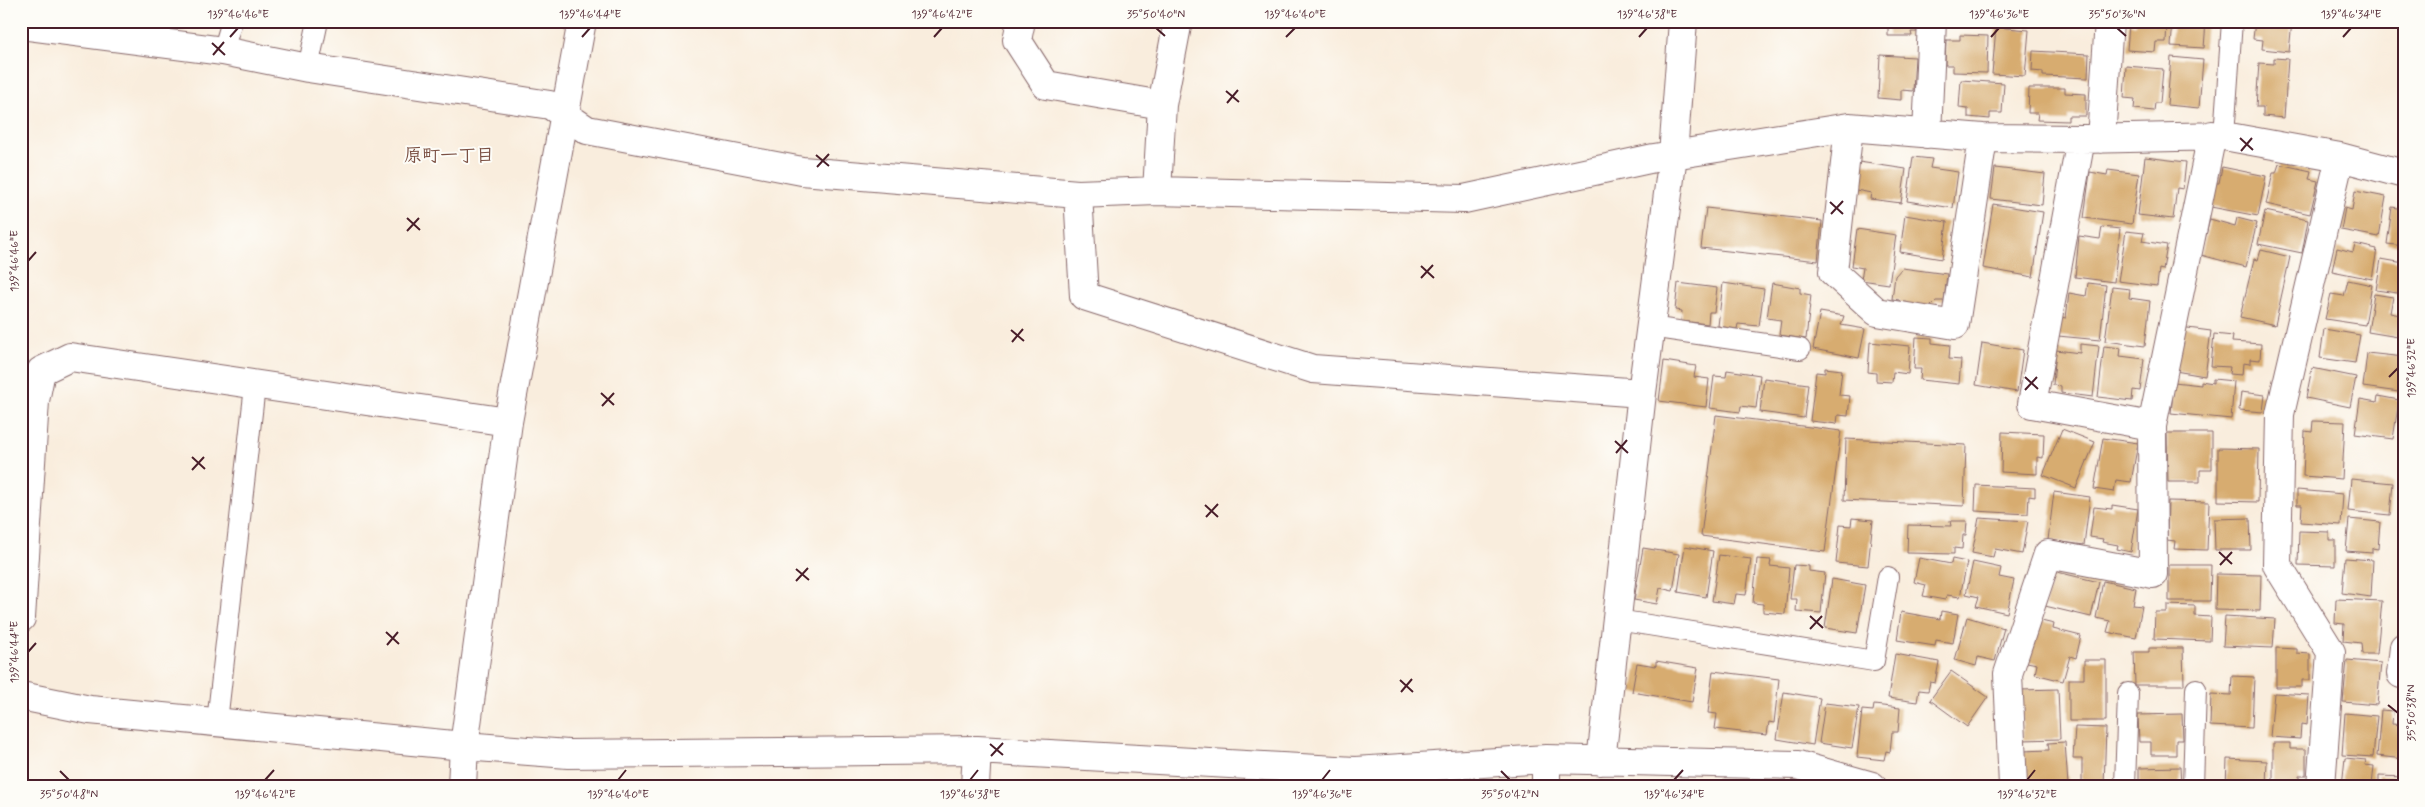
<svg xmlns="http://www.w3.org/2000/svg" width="2425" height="807" font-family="Mynerve,'Klee One',sans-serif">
  <rect width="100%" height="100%" fill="#fdfcf7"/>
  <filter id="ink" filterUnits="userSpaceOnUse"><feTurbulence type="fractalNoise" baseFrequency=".02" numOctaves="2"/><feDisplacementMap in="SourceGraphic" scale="10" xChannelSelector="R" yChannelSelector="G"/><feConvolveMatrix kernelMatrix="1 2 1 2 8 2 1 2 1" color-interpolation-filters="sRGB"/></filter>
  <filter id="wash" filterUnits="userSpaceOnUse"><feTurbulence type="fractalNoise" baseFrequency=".0096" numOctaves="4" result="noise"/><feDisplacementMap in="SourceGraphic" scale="20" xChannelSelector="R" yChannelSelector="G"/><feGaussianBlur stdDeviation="1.12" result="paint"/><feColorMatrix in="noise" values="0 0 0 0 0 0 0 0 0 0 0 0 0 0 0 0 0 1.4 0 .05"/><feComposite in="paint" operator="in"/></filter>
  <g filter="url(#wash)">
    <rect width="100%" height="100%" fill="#f9eddd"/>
    <g id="blocks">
      <path fill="#d7ac70" d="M1888,21H1917V32H1911L1912,36H1888Z
        M2135,21H2167L2166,42H2156L2155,52L2127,50L2129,24L2135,25Z
        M2173,21H2206L2204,48L2171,46Z
        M2255,21H2292L2289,52L2262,49L2263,40L2253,39Z
        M1996,27L2029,30L2025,76L1992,74Z
        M1960,35L1988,36L1987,73L1953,72V65H1945L1946,40H1960Z
        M2033,51L2089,54L2088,78L2043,76V72L2032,71Z
        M1880,55L1915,57L1913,91L1901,90V100L1878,98Z
        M2171,57L2203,60L2199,108L2167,105Z
        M2274,58L2288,59L2284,118L2263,116V107H2256L2259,63L2274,64Z
        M2126,66L2163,69L2160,103H2155L2154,111L2134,109L2135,99L2124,98Z
        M1961,80L2004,83L2002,113H1990V119L1968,117V109L1959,108Z
        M2029,88H2065V93L2086,94V116H2068V121L2037,120L2038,113H2028Z
        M1913,157L1932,159L1930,168L1958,172L1953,208L1907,201Z
        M2145,157L2186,162L2183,189L2177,188L2173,219L2138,215Z
        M1859,162L1906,169L1901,203L1870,199L1871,193L1856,190Z
        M2279,164L2311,171L2309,179L2318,181L2310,214L2266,204L2273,173H2276Z
        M2222,167L2266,176L2258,216L2211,207L2215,183H2219Z
        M1995,168L2045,174L2042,205L1991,199Z
        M2108,170L2139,174L2132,224L2084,218L2090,172L2107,175Z
        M2355,191L2386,197L2379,237L2341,230L2345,208L2352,210Z
        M1993,204L2043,212L2033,277L1983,268Z
        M2392,207L2404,209V246L2387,244Z
        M1706,208L1822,221L1818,261L1701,248Z
        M2265,211L2308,220L2302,253L2258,244Z
        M1905,215L1947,222L1942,259L1900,252Z
        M2237,218L2257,223L2246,267L2201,255L2210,219L2235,226Z
        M2102,227L2120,229L2114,282L2075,277L2079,236L2100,239Z
        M1857,229L1896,235L1889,284L1861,280L1863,268L1852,266Z
        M2126,231L2144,233L2142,241L2167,245L2163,270L2159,269L2157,286L2118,281Z
        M2355,244L2377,249L2372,279L2332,271L2337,248L2353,252Z
        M2261,250L2290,257L2275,325L2240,317L2254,259L2258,260Z
        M2381,259L2404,263V294L2376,290Z
        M1902,268L1947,274L1944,301H1936L1928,309L1904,307L1899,300L1892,299L1895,276Z
        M2348,280L2372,285L2365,325L2325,319L2331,294L2344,296Z
        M1678,283L1717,288L1714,312H1709L1708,324L1681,321L1682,311L1675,310Z
        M1723,283L1764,289L1759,326L1738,324L1737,329L1718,326Z
        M1772,283L1800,288V293L1811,295L1806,339L1779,335L1781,320L1767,318Z
        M2088,283L2106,285L2100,340L2058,336L2060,317L2066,318L2069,293L2086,296Z
        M2112,287L2130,289L2129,298L2150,301L2145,346L2105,341Z
        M2374,294L2393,297L2390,313L2400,315V319L2404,320V338L2368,332Z
        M1820,312L1844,316L1841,325L1865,329L1859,358L1813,349Z
        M2180,327L2211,331L2205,376L2175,371Z
        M2324,329L2360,335L2355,363L2320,358Z
        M2214,334L2233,336L2232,342L2261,344L2260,360L2250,359V364L2243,363L2242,375L2229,374L2230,367L2211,366Z
        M1916,337L1932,338V343L1950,345L1949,359L1961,360L1959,384L1920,380L1921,369H1914Z
        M1870,342L1910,346L1908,374L1893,372L1892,382L1876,381V373L1868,372Z
        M1982,343L2023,350L2017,392L1976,385Z
        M2080,344L2099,346L2093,397L2061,393V386L2053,385L2056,350L2080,353Z
        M2104,346L2121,348L2120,356L2144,359L2140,391L2133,390L2132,401L2098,397Z
        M2367,353L2404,357V378H2400L2399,392L2363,387Z
        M1664,361L1696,366L1694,377L1709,379L1706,407L1659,401Z
        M1825,368L1842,370L1839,395L1850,396L1848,416L1838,415L1837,424L1810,421L1816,372L1825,373Z
        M2312,368L2356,377L2350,407L2306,398Z
        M1727,370L1760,375L1756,408L1741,406L1740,412L1710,408L1714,376L1726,377Z
        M1764,378L1808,384L1804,418L1760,412Z
        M2213,379L2234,381L2231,419L2171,413L2174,382L2201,385V381L2213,383Z
        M2241,392L2265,395L2263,412L2239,410Z
        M2378,396L2399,400L2393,439L2355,434L2360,399L2377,402Z
        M1716,415L1841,431L1825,552L1701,536Z
        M2313,421L2345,422L2342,479L2303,476L2305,431L2312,432Z
        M2062,429L2095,442L2076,488L2043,475Z
        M2002,432L2044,434L2043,458L2037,457V474L2001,472Z
        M2167,433H2212V470H2200V482H2168Z
        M2103,438L2138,443L2131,482L2116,480L2114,492L2094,489Z
        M1846,439L1966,445L1964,506L1844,500Z
        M2218,448L2259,449L2258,502L2218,501Z
        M2351,479L2393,483L2390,515L2348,511Z
        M1976,485L2035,488V497L2029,496L2028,514L1975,511Z
        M2297,490L2343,494L2341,525L2301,522L2302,505H2297Z
        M2054,492L2090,497L2084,545L2048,540Z
        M2168,501L2209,502L2207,550L2174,549L2175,541L2167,540Z
        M2112,505L2138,509L2131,552L2117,549L2118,545L2102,542L2103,539L2090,537L2094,507L2112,509Z
        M1852,518L1873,520L1868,566L1836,563L1840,525L1851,526Z
        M1979,518L2028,521L2022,554L1995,549L1993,557L1972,553Z
        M2250,518L2251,550H2215L2214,519Z
        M2349,519L2380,522L2378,549L2372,548V553L2346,551Z
        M1950,521H1967L1966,535H1963L1962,549L1954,548V554L1907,553L1908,525L1951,526Z
        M2299,531L2329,532V540H2335V566L2298,565Z
        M1685,546L1713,551L1706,597L1678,592Z
        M1643,548L1679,554L1673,591L1660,588L1657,604L1634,600Z
        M1719,555L1751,559L1746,595L1736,594L1734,604L1712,601Z
        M1919,558L1951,564L1952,559L1967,562L1960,597L1947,595L1945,600L1923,596L1926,585L1914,582Z
        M2345,558L2373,560L2371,597L2342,593Z
        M1757,559L1771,560L1770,566L1789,568L1785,614L1763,612V604L1753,603Z
        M1973,562L2001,568L1999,577L2014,580L2007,613L1976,606L1979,597L1966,594Z
        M1794,565L1809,566V571L1825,573L1821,613L1796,611L1797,599H1790Z
        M2169,565H2211L2210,601H2169Z
        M2053,571L2099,582L2091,617L2045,606Z
        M2216,574L2261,575L2260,611L2215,610Z
        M1832,579L1865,585L1857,633L1825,628Z
        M2103,581L2136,588L2133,605L2142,606L2136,638L2107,632L2110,621L2096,618Z
        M2336,599L2382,601L2377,654H2362L2361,643L2343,641L2344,624L2335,623Z
        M2167,605L2195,606V616L2211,617L2210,641L2154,639L2155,612H2167Z
        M1941,611L1958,614L1953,643L1936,640L1935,646L1897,640L1901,612L1940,619Z
        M2225,616L2275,619L2273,648L2223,646Z
        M1967,617L2004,628L1995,661L1978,657L1976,666L1955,660Z
        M2037,620L2054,624L2053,629L2081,636L2076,658L2070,656L2063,681L2035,674L2037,664L2027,662Z
        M2149,648H2183L2184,685H2135L2134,652H2149Z
        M2276,648L2297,649V653L2310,654V680H2302V687H2276Z
        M1895,654L1939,662L1935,683L1930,682L1928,691L1919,690L1917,702L1888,698Z
        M2084,660H2106V721H2069V679H2084Z
        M2347,660L2381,663L2377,705L2343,702Z
        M1656,661L1698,668L1692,702L1632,692L1637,663L1656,666Z
        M1713,671L1779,679L1774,723L1769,722L1767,735L1715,729L1717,714L1708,713Z
        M1951,671L1988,697L1967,727L1930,700Z
        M2232,676L2254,677L2252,728L2210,726L2211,694L2231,695Z
        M2058,689L2060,739L2023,740L2021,690Z
        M1784,692L1820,698L1813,745L1777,739Z
        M2274,693L2309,695L2307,725L2301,724L2300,739L2270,737Z
        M1825,703L1859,707L1852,748L1819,743Z
        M1874,705L1900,708L1898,732H1892L1890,752L1886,751L1884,760L1857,757L1862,710L1873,711Z
        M2381,710L2393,711L2392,724L2404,725V759L2377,756Z
        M2345,713L2377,716L2373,757L2342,755Z
        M2182,714L2183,740H2176V755H2151V742H2139L2138,715Z
        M2075,727L2106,728L2104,786H2082V759H2073Z
        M2065,742L2068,785H2026L2023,751L2049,750L2048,743Z
        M2273,743H2290V749H2306V776H2299V786H2273Z
        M2345,758L2366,760L2365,765L2374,766L2372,786H2342Z
        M2227,759L2267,761L2266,786H2226Z
        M2180,767L2181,786H2139V768Z
        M2379,776L2404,777V786H2379Z"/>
    </g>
  </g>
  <g filter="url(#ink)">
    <use href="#blocks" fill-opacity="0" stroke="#876769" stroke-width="1"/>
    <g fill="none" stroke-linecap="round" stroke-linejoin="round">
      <defs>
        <path id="service" d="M223,51L232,21
          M308,68L318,21
          M2224,136L2232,21
          M1650,327L1800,349
          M1617,620L1874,661L1888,577
          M217,722L255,386
          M2125,786L2128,693
          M2193,786L2196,689"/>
        <path id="minor" d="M1021,21L1017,40L1046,85L1162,105
          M21,25L223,51L308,68L550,105L587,130L802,171L1078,194L1157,191L1464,199L1654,158L1849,127L1983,138L2081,139L2224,136L2340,157L2404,174
          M1849,127L1833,272L1877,312L1955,325L1983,138
          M1927,134L1932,21
          M2081,139L2032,404L2152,426
          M2101,139L2109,21
          M1157,191L1162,105L1178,21
          M1078,194L1084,296L1313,369L1642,393
          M21,396L35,401L21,618
          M35,401L41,371L70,357L508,422
          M2404,647L2401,674H2404
          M21,696L90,710L464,746L568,754L977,750L1355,771L1546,759L1798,765L1872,786
          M1546,759V786
          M1601,761L1642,393L1673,155L1683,21
          M462,786L464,746L508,422L582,21
          M975,786L977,750
          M2013,786L2008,674L2048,554L2153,574L2152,426L2212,135
          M2321,786L2331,652L2277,565L2280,414L2340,157"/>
      </defs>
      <use href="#service" stroke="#876769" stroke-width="22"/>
      <use href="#minor" stroke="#876769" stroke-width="30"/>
      <use href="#service" stroke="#fff" stroke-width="20"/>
      <use href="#minor" stroke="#fff" stroke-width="28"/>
    </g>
  </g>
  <path fill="none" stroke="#4a1f2b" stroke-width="2" d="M1156,28L1165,36M2117,28L2126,36M230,37L238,28M582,37L590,28M934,37L942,28M1286,37L1295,28M1639,37L1647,28M1991,37L1999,28M2343,37L2351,28M212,43L225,55M213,55L224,42M1226,91L1239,102M1227,103L1238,90M2240,138L2253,150M2241,151L2252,138M816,155L829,166M817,167L829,154M1830,202L1843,214M1831,214L1843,201M407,218L420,230M407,231L419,218M28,261L36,252M1421,266L1434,278M1421,278L1433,265M1011,330L1024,341M1012,342L1023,329M2025,377L2038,389M2389,377L2398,368M2025,390L2037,377M601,393L614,405M602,406L614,393M1615,441L1628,453M1616,453L1627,440M192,457L205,469M192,470L204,457M1205,505L1218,517M1206,517L1218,504M2219,552L2232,564M2220,565L2232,552M796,569L809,580M796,581L808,568M1810,616L1823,628M1810,629L1822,616M386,632L399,644M387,645L398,632M28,652L36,643M1400,680L1413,692M1401,692L1412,679M2388,705L2398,713M990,744L1003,755M991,756L1003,743M60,771L69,780M1501,771L1510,780M265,780L274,770M618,780L626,770M970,780L978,770M1322,780L1330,770M1674,780L1683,770M2027,780L2035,770"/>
  <g text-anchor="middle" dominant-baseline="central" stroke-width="4" stroke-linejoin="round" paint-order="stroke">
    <g font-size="18" font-weight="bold" fill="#7b5043" stroke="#fdfcf7">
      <text x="449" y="156">原町一丁目</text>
    </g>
  </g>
  <rect width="2425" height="807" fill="none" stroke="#fdfcf7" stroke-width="55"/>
  <rect x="28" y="28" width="2370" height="752" fill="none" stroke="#4a1f2b" stroke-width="2"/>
  <g font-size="12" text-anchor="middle" fill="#4a1f2b">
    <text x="238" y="18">139°46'46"E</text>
    <text x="590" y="18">139°46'44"E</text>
    <text x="942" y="18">139°46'42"E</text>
    <text x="1156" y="18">35°50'40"N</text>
    <text x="1295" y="18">139°46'40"E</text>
    <text x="1647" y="18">139°46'38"E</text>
    <text x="1999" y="18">139°46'36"E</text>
    <text x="2117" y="18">35°50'36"N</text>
    <text x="2351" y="18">139°46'34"E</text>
    <text transform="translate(14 261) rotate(-90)" y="4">139°46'46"E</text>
    <text transform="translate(2411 368) rotate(-90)" y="4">139°46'32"E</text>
    <text transform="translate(14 652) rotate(-90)" y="4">139°46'44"E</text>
    <text transform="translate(2411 713) rotate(-90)" y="4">35°50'38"N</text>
    <text x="69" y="798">35°50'48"N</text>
    <text x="265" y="798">139°46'42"E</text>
    <text x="618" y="798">139°46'40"E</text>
    <text x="970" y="798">139°46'38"E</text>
    <text x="1322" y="798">139°46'36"E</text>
    <text x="1510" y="798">35°50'42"N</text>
    <text x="1674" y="798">139°46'34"E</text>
    <text x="2027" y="798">139°46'32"E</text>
  </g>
</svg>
